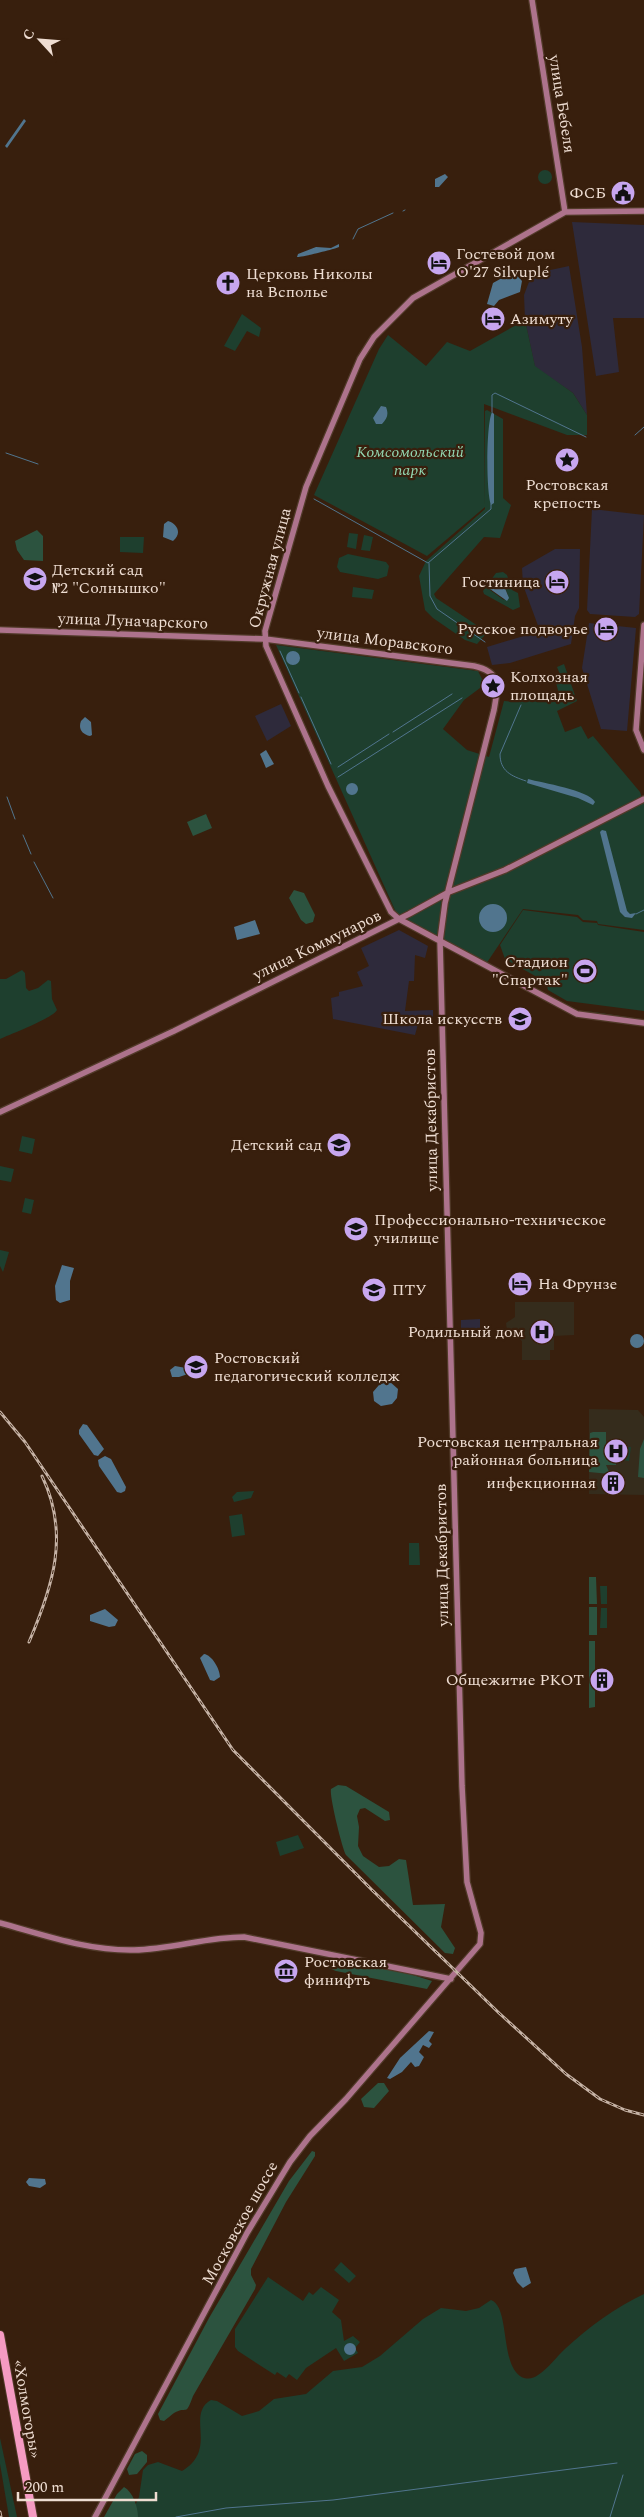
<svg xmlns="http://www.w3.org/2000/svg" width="644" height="2517" font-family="Spectral,serif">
  <rect width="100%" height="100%" fill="#381f0d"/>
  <path fill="#2e2a3b" d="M572,222L644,225V318H613L619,372L596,376Z
    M569,266L582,347L587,415L573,393L535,367L525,320L524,295L532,274Z
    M592,509L644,515L639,614L635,617L590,614L587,610Z
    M555,549H580L579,608L575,616L571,644L510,663L492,665L487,647L540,631L523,585L522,568Z
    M589,623L636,628L627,731L601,729L582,668Z
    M281,704L291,726L267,741L255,716Z
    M399,930L428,946L425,958L415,955L414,981H409L405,1011L433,1010V1026L418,1024L415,1035L333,1019L331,998L339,996V992L363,986L357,972L369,966L361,948Z
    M480,1319V1334H461V1320Z"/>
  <path fill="#352c1c" d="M515,1302H574V1335L554,1336V1350H550V1360H522V1341L507,1330L506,1323L515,1317Z
    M589,1409L638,1410L644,1417V1495L589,1494Z"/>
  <path fill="#1e3f2e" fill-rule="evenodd" d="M538 177a7 7 0 1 1 14 0a7 7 0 1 1-14 0Z
    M242,314L261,328L259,337L247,331L235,351L224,346Z
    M525,320L535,366L573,393L587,415V435H567L484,404L485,507L427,556L314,495L379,349L388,335L426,366L447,342L470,351Z
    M487,410L503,419V498L511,505L500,538L484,537L434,594L436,598L484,630L485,635L477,644L465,640L433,618L425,610L419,576L426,561L485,509V411Z
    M349,533L358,534L356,549L347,547Z
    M364,535L373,537L370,551L361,550Z
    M120,537H144L143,553L120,552Z
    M348,554L386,562L389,566L387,576L378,579L340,572L337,567L339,558Z
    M503,572L507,575L512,590L518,593L520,607L513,610L484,594L483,591L496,573ZM504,586L508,595L504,600L490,590Z
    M353,587L374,590L372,599L352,597Z
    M276,645L478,671L482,679L480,688L464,700L443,729L467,750L489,757L504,701L516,702L559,694L555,679L561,677L557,667L564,664L577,701L557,711L565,732L581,726L588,739L593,736L640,792L644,803V930L598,924L597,921L583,920L578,915L523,909L486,964L399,919Z
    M523,910L577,917L583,922L597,923L598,925L644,932V1011L567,1001L548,990L546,982L505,959L500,945Z
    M22,970L25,973L26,988L29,991L38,988L48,980L51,981L52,999L57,1010C53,1018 11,1034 0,1039V979H6Z
    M586,1011H587L640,1019L639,1020Z
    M22,1136L35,1139L32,1154L19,1151Z
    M0,1166L14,1169L11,1182L0,1180Z
    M25,1198L34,1200L31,1214L22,1212Z
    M0,1250L9,1252L3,1272L0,1266Z
    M621,1447H631L629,1461L621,1460Z
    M254,1491L251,1498L234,1502L232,1497L237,1492Z
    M242,1514L245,1535L232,1537L229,1516Z
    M409,1543H419L420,1565H409Z
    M600,1586H607V1604H601Z
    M601,1608H607V1628H600Z
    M298,1835L304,1848L280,1856L276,1842Z
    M341,2262L356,2276L349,2283L334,2270Z
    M268,2277L303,2301L309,2292L313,2295L321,2287L339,2300L332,2312L341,2320L344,2341L353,2336L360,2342L355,2348L358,2353L344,2361L336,2348L306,2368L297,2380L289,2374L286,2378L277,2372L275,2375L238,2351L235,2347V2329Z
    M644,2294V2517H130L139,2497L143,2470L148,2465L158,2462L182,2471C219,2449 185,2415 211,2400L217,2401L242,2416L259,2411L274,2399L306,2394L333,2371L362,2367L380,2356L423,2319L441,2308L466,2311L479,2308L491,2300C510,2307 500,2362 520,2376C526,2380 533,2379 538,2375C549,2368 556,2357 566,2348C589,2327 616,2307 644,2294Z
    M0,2438L17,2517H9L0,2464Z"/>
  <path fill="#2c533f" d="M37,530L43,536V561L24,560L17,550L15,541Z
    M206,814L212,828L193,836L187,822Z
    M294,890L304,893L315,915L313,922L306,924L301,920L289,898Z
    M593,1432H606V1460H616V1465H606L610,1474L589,1472L590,1433Z
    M644,1439V1478L638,1477L640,1449Z
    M589,1577H596L597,1604H589Z
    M589,1607H597V1635H589Z
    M589,1641H595V1707L589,1708Z
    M338,1785L346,1786L389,1812L390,1820L385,1821L365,1808L360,1809L357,1816L359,1827L358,1846L363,1856L379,1867L389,1866L399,1859L406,1860L413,1905L445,1904L441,1927L455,1948L453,1954L445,1953L346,1855C342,1848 329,1795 331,1789Z
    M327,1959L400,1971L432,1981L427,1989L336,1971L326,1967Z
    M378,2083H384L389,2091L374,2108L364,2107L361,2099Z
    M312,2151L315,2152V2156L286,2202L251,2269V2275L256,2285L255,2289L193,2396C185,2418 188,2405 174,2413C171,2415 168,2418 164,2421L160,2420L158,2414L209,2318L289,2181Z
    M142,2451L147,2455V2462L137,2474L129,2475L127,2469L135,2454Z
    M124,2487C133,2492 138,2507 138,2517H104L117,2494Z"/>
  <path fill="#51758e" d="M24,119L26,121L7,148L5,146Z
    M445,174L448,177L439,187H435V179Z
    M339,244V247C335,249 299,258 297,257L298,254L316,247L331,248Z
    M514,272L522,281L520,292L499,300L494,306L487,304L493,283L502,278L501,276Z
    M381,406L386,407C389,415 387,418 382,424H376L373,418Z
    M492,412L494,414V503L491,505C486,492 486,425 492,412Z
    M168,521C178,524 182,534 173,541L163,537L164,524Z
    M497,580L502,581L509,598L507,601L490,589Z
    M286 658a7 7 0 1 1 14 0a7 7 0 1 1-14 0Z
    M85,717L91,722L92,735L90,736C82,734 78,729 81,721Z
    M266,750L274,764L266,768L260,754Z
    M528,779C542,783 589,790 595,802L593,805L578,798L527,783Z
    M346 789a6 6 0 1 1 12 0a6 6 0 1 1-12 0Z
    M602,830L606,831L627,911L630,914L636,913L632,918L625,917L620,912L600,832Z
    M479 918a14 14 0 1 1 28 0a14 14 0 1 1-28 0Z
    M255,920L260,934L237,940L234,927Z
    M62,1265L74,1268L70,1281V1300L60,1303L56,1300L55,1286Z
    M630 1341a7 7 0 1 1 14 0a7 7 0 1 1-14 0Z
    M175,1366L186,1368L188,1374L179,1377H172L170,1370Z
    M389,1381L398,1389L397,1398L392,1404L381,1406L374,1401L373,1392L379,1385Z
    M83,1424L87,1425L104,1449L98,1456L94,1455L79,1434V1430Z
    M105,1456L111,1459L126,1487L125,1491L121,1493L117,1492L99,1466L98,1460Z
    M105,1609L118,1620L115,1626L109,1627L90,1621V1615Z
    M204,1654C212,1655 220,1669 220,1677L214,1681L210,1680L200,1658Z
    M429,2031L434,2032L429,2041L432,2044L429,2048L423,2045L419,2052L424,2057L419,2066L415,2067L411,2062L402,2072L390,2079L387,2078L400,2058Z
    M29,2178L45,2179L46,2184L40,2188L29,2186L26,2182Z
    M526,2267L531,2283L523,2288L517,2282L513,2273L515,2269Z
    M344 2349a6 6 0 1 1 12 0a6 6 0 1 1-12 0Z"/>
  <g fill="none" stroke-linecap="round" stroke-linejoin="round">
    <path stroke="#51758e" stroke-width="1" d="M403,211L405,210
      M353,239L358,229L393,213
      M492,412V395L495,393L586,437
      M635,435L644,427
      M6,453L38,464
      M314,499L428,563L491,509V504
      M429,563L430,596L437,609L485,642
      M280,651L299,693
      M301,697L331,764
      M521,705L500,754C500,771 511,776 526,781
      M393,732L452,694
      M338,767L389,734
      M338,777L462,698
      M7,797L15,819
      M23,835L31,854
      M34,862L53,898
      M636,914L644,910
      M176,2517L226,2508L333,2500L617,2463
      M610,2517L623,2475"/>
    <defs>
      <path id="secondary" d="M532,0L565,212
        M644,211L565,212L413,298L374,337L360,359L306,487L265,631L266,646L328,786L391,912L399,919L440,941L577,1014L644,1023
        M644,625L636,730L644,750
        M0,630L265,639L474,666C502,672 498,687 494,710L445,903L440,941L462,1786L467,1882L481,1933L480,1944L346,2099L310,2136L290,2162L247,2233L95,2517
        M0,1112L174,1031L409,914L449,892L505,870L644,799
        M0,1923C44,1935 88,1951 134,1950C172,1949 207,1937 244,1937L451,1979"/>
      <path id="highway" d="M0,2335L33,2517"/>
    </defs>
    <use href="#secondary" stroke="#513a29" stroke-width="8"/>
    <use href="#highway" stroke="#513a29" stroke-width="10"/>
    <use href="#secondary" stroke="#ad738c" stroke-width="5.5"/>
    <use href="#highway" stroke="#f59bc2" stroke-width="8"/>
    <defs>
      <path id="rail" d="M0,1412L25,1442L233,1750L372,1890L499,2013L566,2074L600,2099L625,2110L644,2115
        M29,1642C53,1586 70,1534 42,1476
        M0,2512L1,2517"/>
    </defs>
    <use href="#rail" stroke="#c6b3a6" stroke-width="3"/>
    <use href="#rail" stroke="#381f0d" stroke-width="1" stroke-dasharray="4" stroke-linecap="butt"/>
  </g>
  <defs>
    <symbol id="civic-disc" viewBox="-11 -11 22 22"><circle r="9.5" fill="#c7a6ef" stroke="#381f0d"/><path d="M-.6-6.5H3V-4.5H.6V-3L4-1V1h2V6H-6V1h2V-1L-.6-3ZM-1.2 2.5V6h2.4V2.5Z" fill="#111"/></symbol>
    <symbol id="hotel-disc" viewBox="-11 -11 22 22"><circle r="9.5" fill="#c7a6ef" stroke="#381f0d"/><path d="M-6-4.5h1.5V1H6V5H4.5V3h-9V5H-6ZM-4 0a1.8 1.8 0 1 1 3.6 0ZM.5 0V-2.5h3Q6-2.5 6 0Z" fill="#111"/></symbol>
    <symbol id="church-disc" viewBox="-11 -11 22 22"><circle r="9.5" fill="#c7a6ef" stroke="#381f0d"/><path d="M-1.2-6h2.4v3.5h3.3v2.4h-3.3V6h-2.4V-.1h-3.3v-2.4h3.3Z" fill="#111"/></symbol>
    <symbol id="sight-disc" viewBox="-11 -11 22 22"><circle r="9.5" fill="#c7a6ef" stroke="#381f0d"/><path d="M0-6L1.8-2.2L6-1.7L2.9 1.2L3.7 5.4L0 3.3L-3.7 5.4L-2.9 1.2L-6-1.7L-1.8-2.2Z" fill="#111"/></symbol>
    <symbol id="school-disc" viewBox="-11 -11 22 22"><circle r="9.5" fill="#c7a6ef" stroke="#381f0d"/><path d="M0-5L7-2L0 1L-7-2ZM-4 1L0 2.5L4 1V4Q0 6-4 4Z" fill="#111"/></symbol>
    <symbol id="stadium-disc" viewBox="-11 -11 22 22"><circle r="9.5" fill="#c7a6ef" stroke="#381f0d"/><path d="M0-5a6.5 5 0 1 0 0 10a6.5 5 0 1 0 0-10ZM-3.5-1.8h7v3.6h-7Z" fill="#111"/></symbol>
    <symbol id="university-disc" viewBox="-11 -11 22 22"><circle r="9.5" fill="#c7a6ef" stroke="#381f0d"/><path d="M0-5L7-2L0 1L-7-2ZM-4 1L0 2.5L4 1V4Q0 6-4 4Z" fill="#111"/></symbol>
    <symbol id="hospital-disc" viewBox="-11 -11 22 22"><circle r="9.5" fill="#c7a6ef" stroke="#381f0d"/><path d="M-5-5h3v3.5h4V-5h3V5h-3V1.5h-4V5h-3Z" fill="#111"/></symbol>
    <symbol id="building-disc" viewBox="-11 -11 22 22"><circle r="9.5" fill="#c7a6ef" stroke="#381f0d"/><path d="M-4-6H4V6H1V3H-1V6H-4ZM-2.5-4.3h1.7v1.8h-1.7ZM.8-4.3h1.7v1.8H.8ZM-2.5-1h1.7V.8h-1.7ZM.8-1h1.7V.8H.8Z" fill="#111"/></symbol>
    <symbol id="museum-disc" viewBox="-11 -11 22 22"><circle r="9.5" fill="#c7a6ef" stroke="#381f0d"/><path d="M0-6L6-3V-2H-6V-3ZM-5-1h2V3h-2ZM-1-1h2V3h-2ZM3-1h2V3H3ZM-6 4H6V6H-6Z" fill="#111"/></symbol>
  </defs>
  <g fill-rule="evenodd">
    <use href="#civic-disc" x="609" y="179" width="28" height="28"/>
    <use href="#hotel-disc" x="425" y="249" width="28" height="28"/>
    <use href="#church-disc" x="214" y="269" width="28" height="28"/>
    <use href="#hotel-disc" x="479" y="305" width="28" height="28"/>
    <use href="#sight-disc" x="553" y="446" width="28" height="28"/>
    <use href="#school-disc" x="21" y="565" width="28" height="28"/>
    <use href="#hotel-disc" x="543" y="568" width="28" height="28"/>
    <use href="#hotel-disc" x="592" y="615" width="28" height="28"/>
    <use href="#sight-disc" x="479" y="672" width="28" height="28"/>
    <use href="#stadium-disc" x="571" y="957" width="28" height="28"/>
    <use href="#school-disc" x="506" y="1005" width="28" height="28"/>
    <use href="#school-disc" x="325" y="1131" width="28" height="28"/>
    <use href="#university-disc" x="342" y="1215" width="28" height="28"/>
    <use href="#hotel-disc" x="506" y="1270" width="28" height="28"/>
    <use href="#university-disc" x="360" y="1276" width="28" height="28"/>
    <use href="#hospital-disc" x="528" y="1318" width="28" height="28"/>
    <use href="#university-disc" x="182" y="1353" width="28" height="28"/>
    <use href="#hospital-disc" x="602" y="1437" width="28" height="28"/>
    <use href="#building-disc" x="599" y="1469" width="28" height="28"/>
    <use href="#building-disc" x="588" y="1666" width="28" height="28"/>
    <use href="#museum-disc" x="272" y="1957" width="28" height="28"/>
  </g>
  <g text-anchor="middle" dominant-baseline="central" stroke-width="4.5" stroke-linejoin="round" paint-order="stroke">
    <g font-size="16" fill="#eeddd2" stroke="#381f0d">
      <text transform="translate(562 104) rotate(81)">улица Бебеля</text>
      <text transform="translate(270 568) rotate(-75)">Окружная улица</text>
      <text transform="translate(133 621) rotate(2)">улица Луначарского</text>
      <text transform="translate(385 641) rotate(7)">улица Моравского</text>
      <text transform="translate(317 945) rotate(-26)">улица Коммунаров</text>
      <text transform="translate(431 1120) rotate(-91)">улица Декабристов</text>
      <text transform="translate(442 1555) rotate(-91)">улица Декабристов</text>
      <text transform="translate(240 2223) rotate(-61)">Московское шоссе</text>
      <text transform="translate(27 2409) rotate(80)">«Холмогоры»</text>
    </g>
    <g font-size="16" fill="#eeddd2" stroke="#381f0d" text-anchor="end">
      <text x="606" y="193">ФСБ</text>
      <text x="456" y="254" text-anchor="start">Гостевой дом<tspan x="456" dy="18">O'27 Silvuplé</tspan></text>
      <text x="246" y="274" text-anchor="start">Церковь Николы<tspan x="246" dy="18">на Всполье</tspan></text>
      <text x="510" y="319" text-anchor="start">Азимуту</text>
      <text x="567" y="485" text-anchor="middle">Ростовская<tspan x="567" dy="18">крепость</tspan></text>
      <text x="52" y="570" text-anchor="start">Детский сад<tspan x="52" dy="18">№2 "Солнышко"</tspan></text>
      <text x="540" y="582">Гостиница</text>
      <text x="588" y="629">Русское подворье</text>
      <text x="510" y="677" text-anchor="start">Колхозная<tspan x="510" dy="18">площадь</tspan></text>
      <text x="568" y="962">Стадион<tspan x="568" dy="18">"Спартак"</tspan></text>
      <text x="502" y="1019">Школа искусств</text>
      <text x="322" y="1145">Детский сад</text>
      <text x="374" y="1220" text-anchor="start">Профессионально-техническое<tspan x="374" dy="18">училище</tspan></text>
      <text x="538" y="1284" text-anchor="start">На Фрунзе</text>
      <text x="392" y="1290" text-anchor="start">ПТУ</text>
      <text x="524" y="1332">Родильный дом</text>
      <text x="214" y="1358" text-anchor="start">Ростовский<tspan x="214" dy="18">педагогический колледж</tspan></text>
      <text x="598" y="1442">Ростовская центральная<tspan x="598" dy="18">районная больница</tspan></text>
      <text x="596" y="1483">инфекционная</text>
      <text x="584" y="1680">Общежитие РКОТ</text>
      <text x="304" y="1962" text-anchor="start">Ростовская<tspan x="304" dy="18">финифть</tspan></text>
    </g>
    <g font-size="16" font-style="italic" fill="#93d7b2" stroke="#381f0d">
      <text x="410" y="452">Комсомольский<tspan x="410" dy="18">парк</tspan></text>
    </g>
  </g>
  <g transform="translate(40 40) rotate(296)" stroke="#381f0d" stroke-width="4" paint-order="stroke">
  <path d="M0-4L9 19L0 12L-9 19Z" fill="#eeddd2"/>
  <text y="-8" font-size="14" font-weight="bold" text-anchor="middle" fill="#eeddd2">С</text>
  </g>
  <path d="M18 2492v8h138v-8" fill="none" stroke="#eeddd2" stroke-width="2.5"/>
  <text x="25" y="2492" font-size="15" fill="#eeddd2" stroke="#381f0d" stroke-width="4" paint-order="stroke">200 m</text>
</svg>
